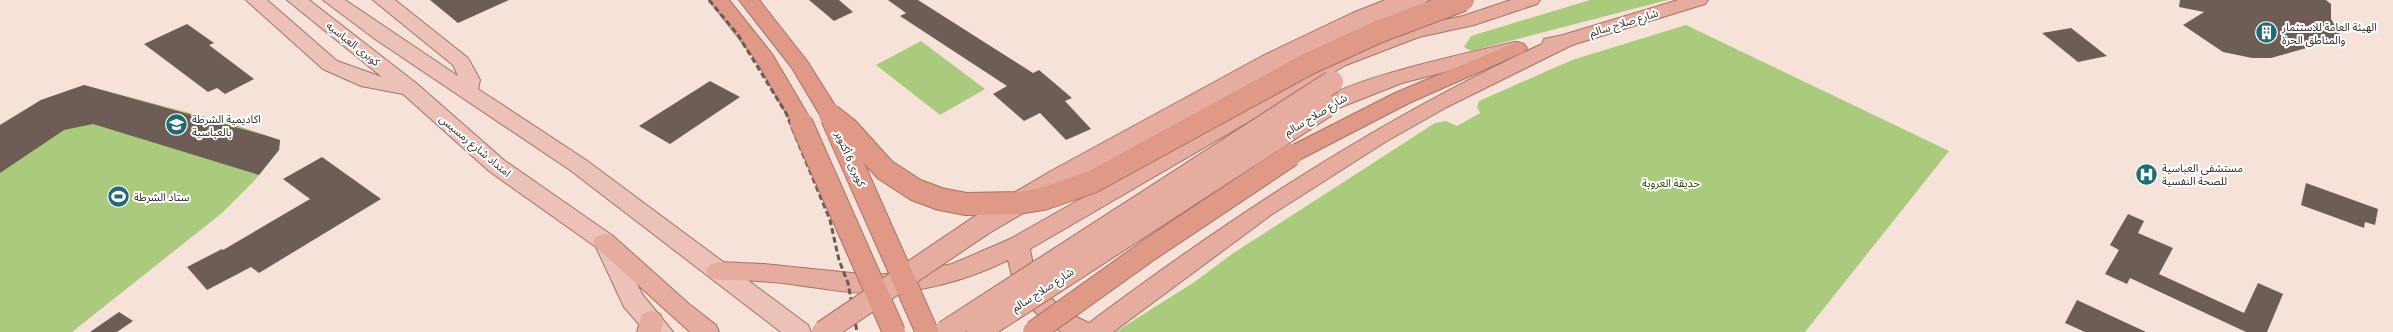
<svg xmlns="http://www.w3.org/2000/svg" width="2393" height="332" font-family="'Fira Sans Condensed','Noto Sans Arabic',sans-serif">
  <rect width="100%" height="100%" fill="#f7e2da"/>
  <path fill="#aacb7d" d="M1590,0H1668L1471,51L1464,47L1471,36Z
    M1686,25L1949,151L1805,332H1115L1193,283L1232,254L1435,123L1446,121L1457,126L1480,113L1477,107L1479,101L1572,60Z
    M921,41L985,89L940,115L876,65Z
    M84,85L239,126L280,140L279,150L254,181L222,213L72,332H0V125L41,100Z"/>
  <path fill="#6e5c56" d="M430,0H509L458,23Z
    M809,0H839L853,12L834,21Z
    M888,0H918L1033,73L1039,70L1072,98L1065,101L1091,129L1066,140L1040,113L1024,121L993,94L1007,86L900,16L906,13Z
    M2180,0H2326L2331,4V19L2342,38L2271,58H2252L2223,52L2183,25L2204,12L2179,7Z
    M187,24L214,43L209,45L254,79L225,94L217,88L208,92L144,44Z
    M2071,28L2107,56L2078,62L2042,33Z
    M710,81L740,97L670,144L639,126Z
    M84,85L264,135L280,140L279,150L259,175L93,124L64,130L0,173V125L41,100Z
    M322,157L381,199L259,273L251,267L207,290L187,267L222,249L223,250L310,199L283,179Z
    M2306,183L2378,209L2375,225L2365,222L2364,228L2301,205Z
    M2128,214L2144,221L2138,233L2173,248L2159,274L2244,313L2258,283L2283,294L2267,332H2246L2130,278L2127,284L2105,274L2119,250L2110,245Z
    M2077,300L2146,332H2085L2065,323Z
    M119,312L133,321L117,332H90Z"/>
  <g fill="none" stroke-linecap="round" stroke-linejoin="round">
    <defs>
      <path id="primary" d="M246,0H267L337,61L382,77L287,0H309L416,83L505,161L613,236L642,294L673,332H646L624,307L596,247L489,171L403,94L361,86L323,69Z
        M323,0H345L458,76L453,65L373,0H395L468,58L480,80L478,89L586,160L808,325L811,332H781L570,170L375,39Z"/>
      <path id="trunk" d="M1511,0H1540L1537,4L1474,25L1419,37L1346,65L1030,249C1036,289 1053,307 1089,323C1232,216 1380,119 1542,44L1544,39L1563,35L1678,0H1708L1705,4L1572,45L1447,107L1387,141L1271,215L1113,332H1062L1049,325L1029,306L1021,295L1012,276L1008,260C966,281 917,294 870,293C845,293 821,288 797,285C771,281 745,280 718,280L710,277L706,271L710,265L718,262L764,264L871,275L914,272L952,264L1010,239L1332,57L1407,28L1463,16Z
        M1515,42L1522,44L1525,48L1522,52L1402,83L1326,113L1319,111L1316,106C1332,81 1481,50 1515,42Z
        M605,234L613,236L689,304L716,325L719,332H690L597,248L593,242L597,236Z
        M651,311L660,314L663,321L661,332H637L642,314Z"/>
      <path id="motorway" d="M709,0H729L772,54L812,122L808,127L801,129L794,127L756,60Z
        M739,0H759L807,61L841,115L837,120L830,122L823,120L792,68Z
        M1517,42L1524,44L1527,48L1524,52L1409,103L1299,160L1291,162L1283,160L1280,155L1283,150L1395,93Z"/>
    </defs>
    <use href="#primary" stroke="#a47367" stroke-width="2"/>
    <use href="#trunk" stroke="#a47367" stroke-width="2"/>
    <use href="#motorway" stroke="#a47367" stroke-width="2"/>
    <use href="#primary" fill="#ecc1b7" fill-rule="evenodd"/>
    <use href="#trunk" fill="#e6ac9f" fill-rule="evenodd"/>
    <use href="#motorway" fill="#e09887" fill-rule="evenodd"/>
    <path stroke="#665c57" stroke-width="3" stroke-dasharray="6 3" stroke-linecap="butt" d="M709,0L738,35L786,113L830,220L839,260L848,283L857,332"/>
    <defs>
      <path id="trunk-bridge" d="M823,332L983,224L1054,182L1269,65L1357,23L1415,0
        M945,332L1332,82
        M978,332L1326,106"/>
      <path id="motorway-bridge" d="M830,115L848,129L885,170L916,190L940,199L966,204L1018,203L1043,199L1092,182L1308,64L1378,32L1463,0
        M832,118L927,332
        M801,122L894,332
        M1034,332L1149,250L1291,155"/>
    </defs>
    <use href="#trunk-bridge" stroke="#a47367" stroke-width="24" stroke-linecap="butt"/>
    <use href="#motorway-bridge" stroke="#a47367" stroke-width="24" stroke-linecap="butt"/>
    <use href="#trunk-bridge" stroke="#e6ac9f" stroke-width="22"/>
    <use href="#motorway-bridge" stroke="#e09887" stroke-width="22"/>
  </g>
  <defs>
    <symbol id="building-disc" viewBox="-11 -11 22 22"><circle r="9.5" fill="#1f6b71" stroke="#fff"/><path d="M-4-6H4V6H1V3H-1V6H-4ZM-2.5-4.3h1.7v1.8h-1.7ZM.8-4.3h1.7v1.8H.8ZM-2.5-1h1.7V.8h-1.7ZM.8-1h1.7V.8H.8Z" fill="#fff"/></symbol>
    <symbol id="university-disc" viewBox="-11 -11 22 22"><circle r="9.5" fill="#1f6b71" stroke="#fff"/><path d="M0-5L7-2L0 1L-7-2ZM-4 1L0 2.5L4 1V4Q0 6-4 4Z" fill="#fff"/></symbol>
    <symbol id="hospital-disc" viewBox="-11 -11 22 22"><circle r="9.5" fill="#1f6b71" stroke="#fff"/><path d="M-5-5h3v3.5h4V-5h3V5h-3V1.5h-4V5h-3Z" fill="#fff"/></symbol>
    <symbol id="stadium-disc" viewBox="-11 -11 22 22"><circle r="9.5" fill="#1f6b71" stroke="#fff"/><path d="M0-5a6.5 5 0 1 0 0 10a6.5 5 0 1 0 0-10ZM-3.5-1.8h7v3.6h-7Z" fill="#fff"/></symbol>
  </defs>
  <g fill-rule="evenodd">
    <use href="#building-disc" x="2254" y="20" width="25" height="25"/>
    <use href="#university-disc" x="164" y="112" width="25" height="25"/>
    <use href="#hospital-disc" x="2134" y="162" width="25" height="25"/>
    <use href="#stadium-disc" x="106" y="184" width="25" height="25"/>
  </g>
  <g text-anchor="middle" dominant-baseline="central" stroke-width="4" stroke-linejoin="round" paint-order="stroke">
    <g font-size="11" fill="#352e2b" stroke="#fff">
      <text transform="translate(1624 23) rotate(-17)">شارع صلاح سالم</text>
      <text transform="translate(353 44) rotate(38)">كوبرى العباسيه</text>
      <text transform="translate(1316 115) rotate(-31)">شارع صلاح سالم</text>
      <text transform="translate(475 146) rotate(40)">امتداد شارع رمسيس</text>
      <text transform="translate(850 159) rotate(66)">كوبرى 6 أكتوبر</text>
      <text transform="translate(1043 290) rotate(-33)">شارع صلاح سالم</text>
    </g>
    <g font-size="11" fill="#352e2b" stroke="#fff" text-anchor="start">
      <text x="2282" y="27">الهيئة العامة للاستثمار<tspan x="2282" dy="13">والمناطق الحرة</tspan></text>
      <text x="192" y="119">اكاديمية الشرطة<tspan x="192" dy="13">بالعباسية</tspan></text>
      <text x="2162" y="168">مستشفى العباسية<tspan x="2162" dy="13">للصحة النفسية</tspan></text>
      <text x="134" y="197">ستاد الشرطة</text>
    </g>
    <g font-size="11" fill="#2f4303" stroke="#fff">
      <text x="1671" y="183">حديقة العروبة</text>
    </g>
  </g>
</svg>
